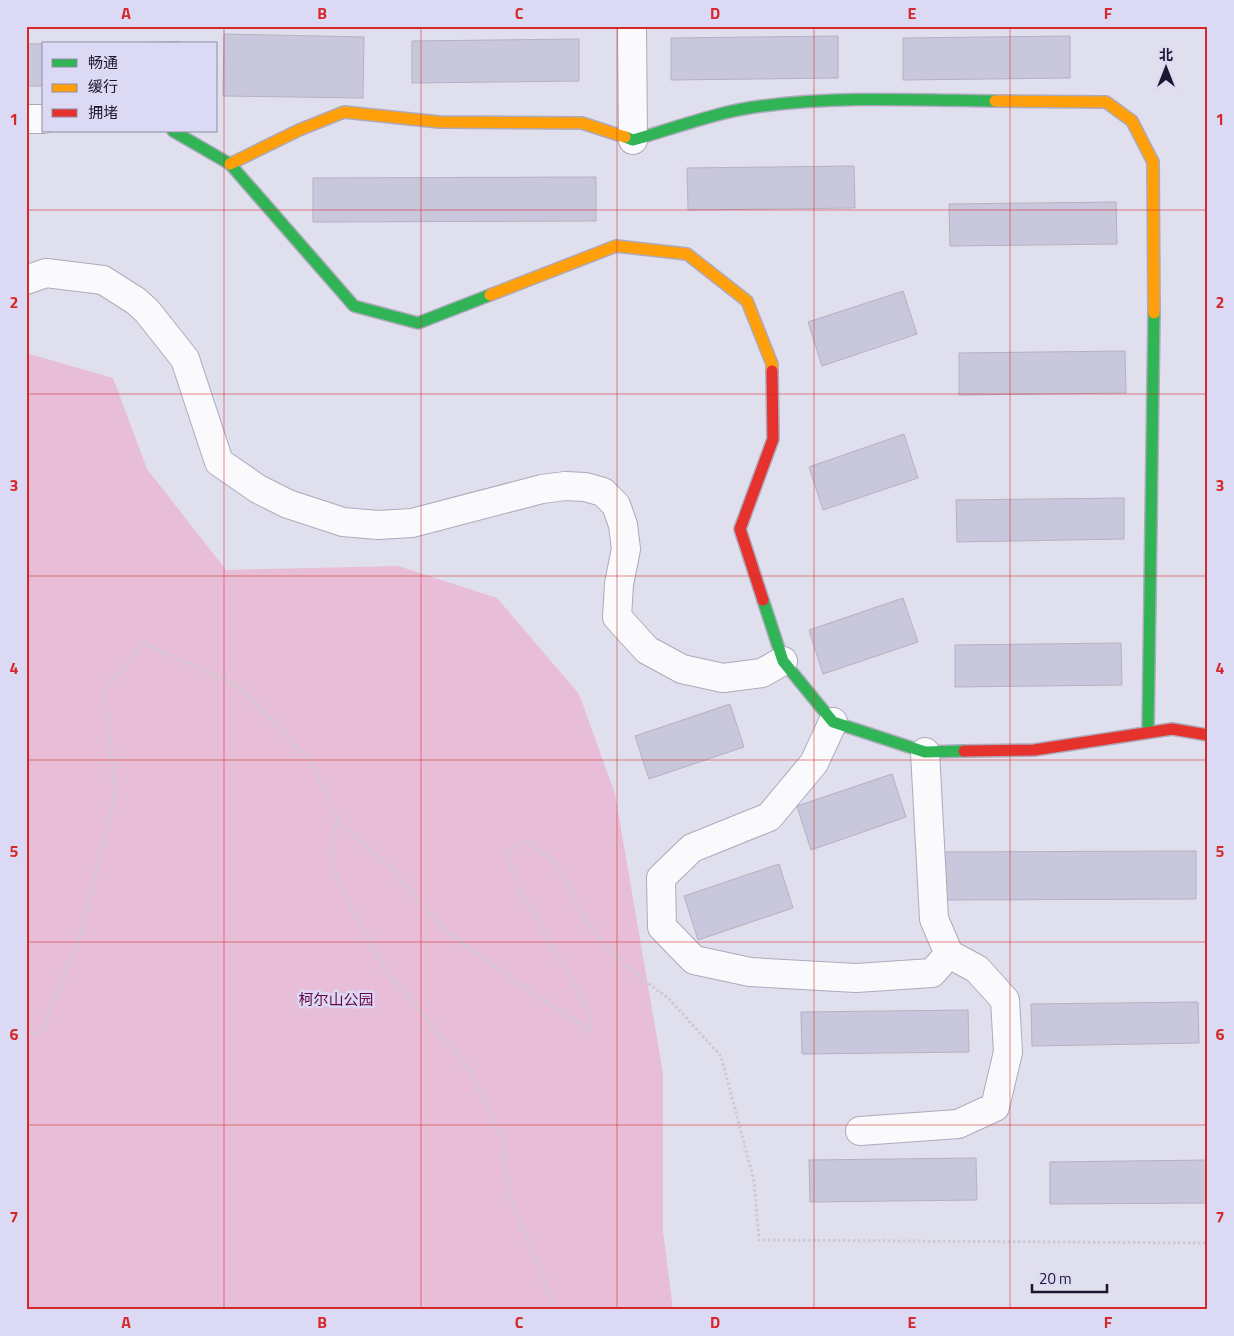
<svg xmlns="http://www.w3.org/2000/svg" width="1234" height="1336" font-family="'Titillium Web','Noto Sans SC',sans-serif">
  <rect width="100%" height="100%" fill="#e0dfee"/>
  <path fill="#e8bdd8" d="M26,353L113,378L147,469L226,570L398,566L497,598L579,694L615,794L663,1073V1231L673,1310H26Z"/>
  <path fill="#c9c7db" stroke="#b3b1c3" d="M224,34L364,37L363,98L223,96Z
    M838,36V78L671,80V38Z
    M1070,36V78L903,80V38Z
    M579,39V81L412,83V41Z
    M180,42L44,44V86H26V44Z
    M854,166L855,208L688,210L687,168Z
    M596,177V221L313,222V178Z
    M1116,202L1117,244L950,246L949,204Z
    M903,291L917,334L822,366L808,322Z
    M1125,351L1126,393L959,395V353Z
    M904,434L918,478L823,510L809,467Z
    M1124,498V539L957,542L956,500Z
    M903,598L918,642L823,674L809,630Z
    M1121,643L1122,685L955,687V645Z
    M730,704L744,747L649,779L635,736Z
    M892,774L906,817L811,850L797,806Z
    M1196,851V899L946,900L943,852Z
    M779,864L793,908L698,940L684,896Z
    M1198,1002L1199,1043L1032,1046L1031,1004Z
    M968,1010L969,1052L802,1054L801,1012Z
    M976,1158L977,1200L810,1202L809,1160Z
    M1208,1160V1203L1050,1204V1162Z"/>
  <g fill="none" stroke-linecap="round" stroke-linejoin="round">
    <defs>
      <path id="street" d="M632,26L633,140
        M26,119H44
        M26,280L46,273L103,280L136,301L147,311L185,359L219,462L258,489L288,504L343,522L378,525L412,523L542,489L565,486L585,487L603,492L616,505L623,525L626,549L619,584L617,617L647,650L682,669L723,678L762,673L783,661
        M833,722L814,763L769,817L692,848L661,878L662,927L694,960L750,972L856,978L932,973L949,954
        M860,1131L958,1124L995,1107L1008,1052L1005,1000L977,969L949,954L934,919L925,752"/>
      <path id="fast" d="M173,131L230,164L354,306L418,323L490,295
        M625,137L633,140C675,128 719,111 762,106C839,96 918,100 995,101
        M763,600L783,661L833,722L925,752L964,751
        M1148,732L1154,313"/>
      <path id="slow" d="M995,101L1106,102L1132,121L1153,162L1154,313
        M230,164L299,130L344,112L439,122L582,123L625,137
        M490,295L616,246L687,254L747,301L772,364V371"/>
      <path id="jam" d="M763,600L740,529L773,439L772,371
        M964,751L1034,750L1172,729L1208,735"/>
    </defs>
    <use href="#street" stroke="#acaabc" stroke-width="30"/>
    <use href="#fast" stroke="#acaabc" stroke-width="14"/>
    <use href="#slow" stroke="#acaabc" stroke-width="14"/>
    <use href="#jam" stroke="#acaabc" stroke-width="14"/>
    <path stroke="#cccbd1" stroke-width="3" stroke-dasharray="2.5 2.5" stroke-linecap="butt" d="M26,1035L42,1031L81,935L115,794L105,690L143,643L237,685L312,763L338,821
      M556,1310L509,1195L503,1140L470,1070L387,972L352,910L332,866V835L338,821L391,868L441,927L514,980L590,1031L589,1011L521,892L506,853L526,841L556,863L585,921L622,963L669,999L721,1056L754,1181L759,1240L1208,1243"/>
    <use href="#street" stroke="#fafafc" stroke-width="28"/>
    <use href="#fast" stroke="#30b455" stroke-width="11"/>
    <use href="#slow" stroke="#ff9f0a" stroke-width="11"/>
    <use href="#jam" stroke="#e5322d" stroke-width="11"/>
  </g>
  <path fill="none" stroke="#d62828" stroke-width="1" stroke-opacity="0.55" d="M224,26V1310M421,26V1310M617,26V1310M814,26V1310M1010,26V1310M26,210H1208M26,394H1208M26,576H1208M26,760H1208M26,942H1208M26,1125H1208"/>
  <g text-anchor="middle" dominant-baseline="central" stroke-width="5" stroke-linejoin="round" paint-order="stroke">
    <g font-size="15" fill="#690844" stroke="#dbd9f4">
      <text x="336" y="999">柯尔山公园</text>
    </g>
  </g>
  <rect width="1234" height="1336" fill="none" stroke="#dbd9f4" stroke-width="55"/>
  <rect x="42" y="42" width="175" height="90" fill="#dbd9f4" stroke="#8e8ba5"/>
  <rect x="52" y="59" width="25" height="8" fill="#30b455" stroke="#8e8ba5"/>
  <text x="88" y="68" font-size="15" fill="#1a162e">畅通</text>
  <rect x="52" y="84" width="25" height="8" fill="#ff9f0a" stroke="#8e8ba5"/>
  <text x="88" y="92" font-size="15" fill="#1a162e">缓行</text>
  <rect x="52" y="109" width="25" height="8" fill="#e5322d" stroke="#8e8ba5"/>
  <text x="88" y="118" font-size="15" fill="#1a162e">拥堵</text>
  <g transform="translate(1166 68)" stroke="#dbd9f4" stroke-width="4" paint-order="stroke">
  <path d="M0-4L9 19L0 12L-9 19Z" fill="#1a162e"/>
  <text y="-8" font-size="14" font-weight="bold" text-anchor="middle" fill="#1a162e">北</text>
  </g>
  <path d="M1032 1284v8h75v-8" fill="none" stroke="#1a162e" stroke-width="2.5"/>
  <text x="1039" y="1284" font-size="15" fill="#1a162e" stroke="#dbd9f4" stroke-width="4" paint-order="stroke">20 m</text>
  <rect x="28" y="28" width="1178" height="1280" fill="none" stroke="#d62828" stroke-width="2"/>
  <g font-size="16" text-anchor="middle" font-weight="bold" fill="#d62828">
    <text x="126" y="19">A</text>
    <text x="322" y="19">B</text>
    <text x="519" y="19">C</text>
    <text x="715" y="19">D</text>
    <text x="912" y="19">E</text>
    <text x="1108" y="19">F</text>
    <text x="14" y="125">1</text>
    <text x="1220" y="125">1</text>
    <text x="14" y="308">2</text>
    <text x="1220" y="308">2</text>
    <text x="14" y="491">3</text>
    <text x="1220" y="491">3</text>
    <text x="14" y="674">4</text>
    <text x="1220" y="674">4</text>
    <text x="14" y="857">5</text>
    <text x="1220" y="857">5</text>
    <text x="14" y="1040">6</text>
    <text x="1220" y="1040">6</text>
    <text x="14" y="1223">7</text>
    <text x="1220" y="1223">7</text>
    <text x="126" y="1328">A</text>
    <text x="322" y="1328">B</text>
    <text x="519" y="1328">C</text>
    <text x="715" y="1328">D</text>
    <text x="912" y="1328">E</text>
    <text x="1108" y="1328">F</text>
  </g>
</svg>
